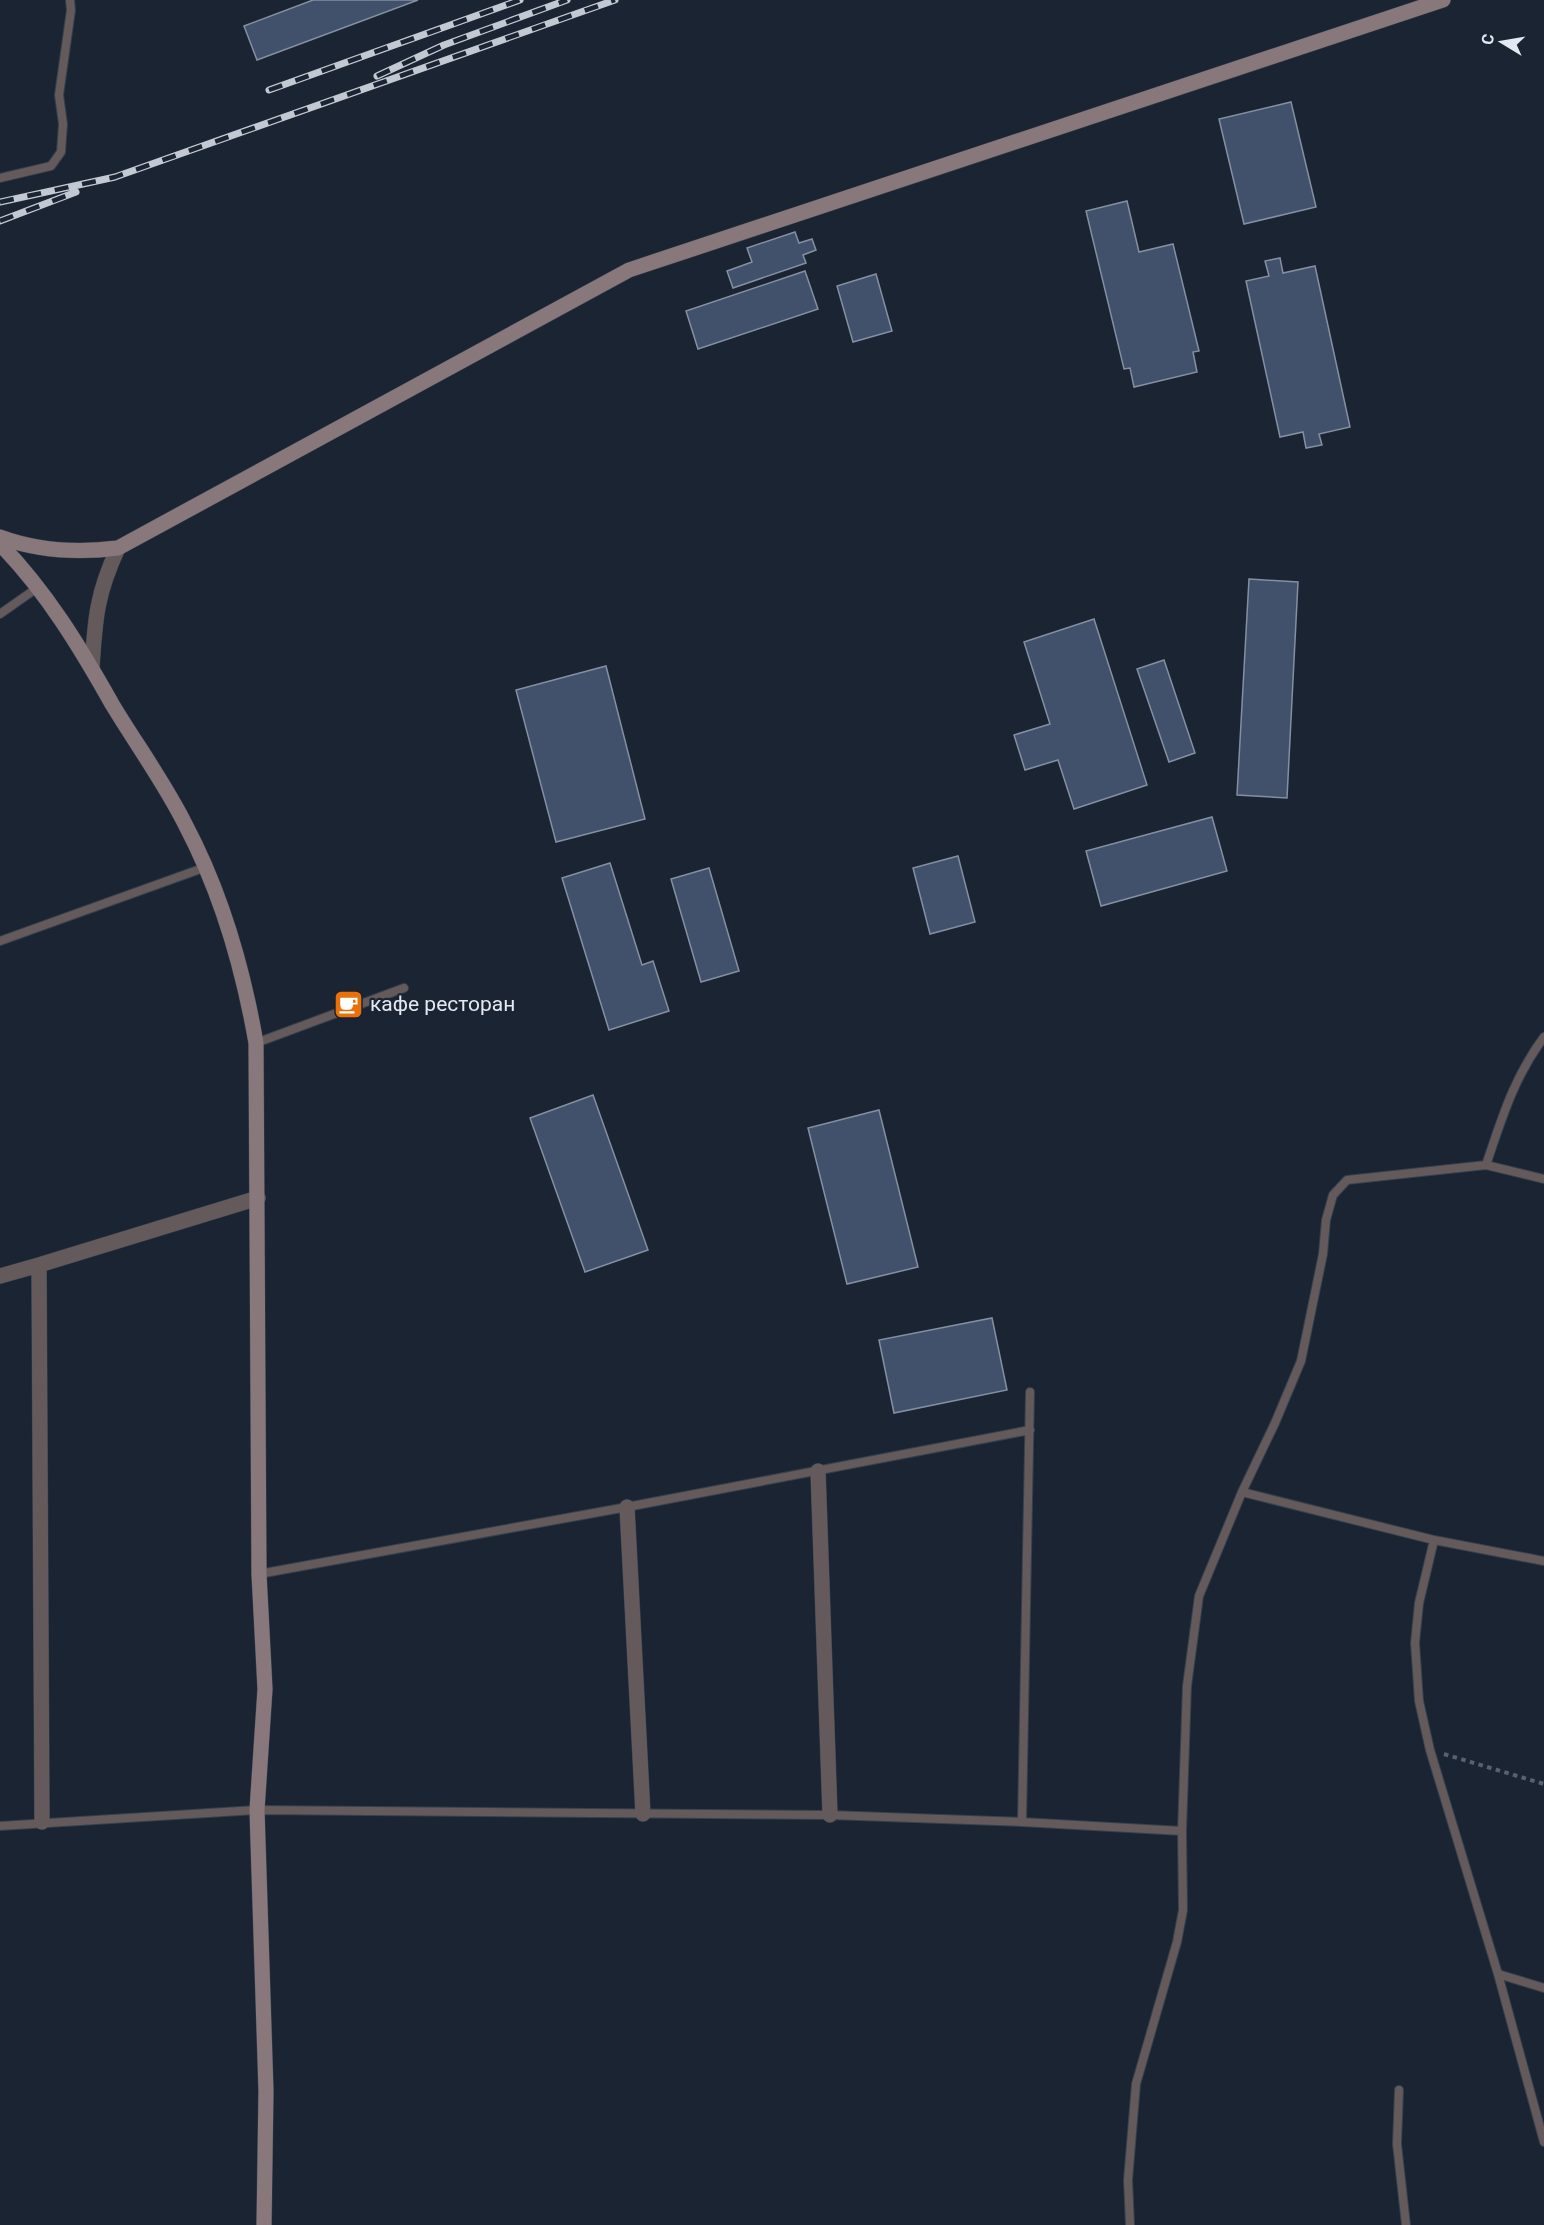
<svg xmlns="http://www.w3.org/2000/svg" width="1544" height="2225" font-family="Roboto,sans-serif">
  <rect width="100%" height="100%" fill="#1b2432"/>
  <path fill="#42516b" stroke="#848fa2" stroke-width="1.5" d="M313,0H418L257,60L244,26Z
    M1291,102L1316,207L1244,224L1219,119Z
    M1127,201L1139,252L1173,244L1199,351L1193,352L1197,372L1134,387L1130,368L1124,369L1086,211Z
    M795,232L799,243L812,239L816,250L803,255L806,263L733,288L727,271L752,262L747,248Z
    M1280,258L1283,273L1315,266L1350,427L1319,434L1322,445L1306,448L1303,432L1280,437L1246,281L1269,276L1265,261Z
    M805,271L818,309L698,349L686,311Z
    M876,274L892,331L853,342L837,286Z
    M1249,579L1298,582L1287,798L1237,795Z
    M1094,619L1147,785L1074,809L1058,760L1025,770L1014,735L1050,724L1024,642Z
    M1164,660L1195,753L1169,762L1137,669Z
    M606,666L645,819L556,842L516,690Z
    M1212,817L1227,871L1101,906L1086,851Z
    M958,856L975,922L930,934L913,868Z
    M610,863L642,965L653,961L669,1011L609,1030L562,878Z
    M709,868L739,971L701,982L671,879Z
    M593,1095L648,1250L585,1272L530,1118Z
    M879,1110L918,1267L847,1284L808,1128Z
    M992,1318L1007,1390L894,1413L879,1340Z"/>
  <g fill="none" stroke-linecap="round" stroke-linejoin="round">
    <defs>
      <path id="lane" d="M0,178L51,166L61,152L63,124L59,95L71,10L70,0
        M0,614L37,588
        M0,941L206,867
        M256,1043L404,988
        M1486,1165L1544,1179
        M1242,1492L1434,1540L1544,1561
        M1434,1540L1419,1603L1415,1643L1419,1701L1430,1750L1498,1974L1544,1988
        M259,1574L627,1507L1030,1430
        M1022,1822L1030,1392
        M0,1826L257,1810L830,1815L1022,1822L1182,1831
        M1498,1974L1544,2142
        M1399,2090L1397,2144L1406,2225
        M1130,2225L1128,2180L1136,2084L1177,1942L1183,1910L1182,1831L1187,1686L1199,1596L1242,1492L1275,1423L1301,1361L1323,1254L1326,1220L1333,1195L1347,1180L1486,1165C1502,1118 1514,1077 1544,1037"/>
      <path id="street" d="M92,668C95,618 97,593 118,548
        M39,1265L258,1198
        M0,1276L39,1265L42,1822
        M818,1471L830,1815
        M627,1507L643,1814"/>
      <path id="secondary" d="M0,537C38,551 78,553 118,548L629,270L1443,0
        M0,544C46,591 80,647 112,704C136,744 164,782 185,824C221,892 243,968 256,1043L259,1574L265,1689L257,1810L266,2091L264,2225"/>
    </defs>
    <use href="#lane" stroke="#37404d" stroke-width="10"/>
    <use href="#street" stroke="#37404d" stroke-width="16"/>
    <use href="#secondary" stroke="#37404d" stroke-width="16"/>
    <path stroke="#59616e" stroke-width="4" stroke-dasharray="4.5 4.5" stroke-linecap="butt" d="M1444,1754L1544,1784"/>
    <use href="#lane" stroke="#645a5c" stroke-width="8"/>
    <use href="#street" stroke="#645a5c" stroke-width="15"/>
    <use href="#secondary" stroke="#89787b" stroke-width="15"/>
    <defs>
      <path id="rail" d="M377,76L444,45L567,0
        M269,90L520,0
        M0,202L115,177L615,0
        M0,221L76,192"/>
    </defs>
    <use href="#rail" stroke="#c2c9d3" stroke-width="7"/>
    <use href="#rail" stroke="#1b2432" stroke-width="4.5" stroke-dasharray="14" stroke-linecap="butt"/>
  </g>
  <defs>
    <symbol id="cafe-square" viewBox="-11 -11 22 22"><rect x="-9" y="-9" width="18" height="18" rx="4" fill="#e8710a" stroke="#1b2432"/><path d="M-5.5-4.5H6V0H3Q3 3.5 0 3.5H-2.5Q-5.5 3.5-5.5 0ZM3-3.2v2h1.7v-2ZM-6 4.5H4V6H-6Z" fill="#fff"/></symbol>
  </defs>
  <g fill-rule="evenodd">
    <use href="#cafe-square" x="332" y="988" width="33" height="33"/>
  </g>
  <g text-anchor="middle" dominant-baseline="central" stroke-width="4.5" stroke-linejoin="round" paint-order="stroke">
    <g font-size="21" fill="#e3e9f3" stroke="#1b2432" text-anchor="start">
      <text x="370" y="1004">кафе ресторан</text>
    </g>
  </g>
  <g transform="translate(1502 42) rotate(281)" stroke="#1b2432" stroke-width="4.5" paint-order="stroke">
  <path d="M0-4.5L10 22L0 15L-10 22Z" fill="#e3e9f3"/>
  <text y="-9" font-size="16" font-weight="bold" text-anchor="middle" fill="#e3e9f3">С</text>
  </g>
</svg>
